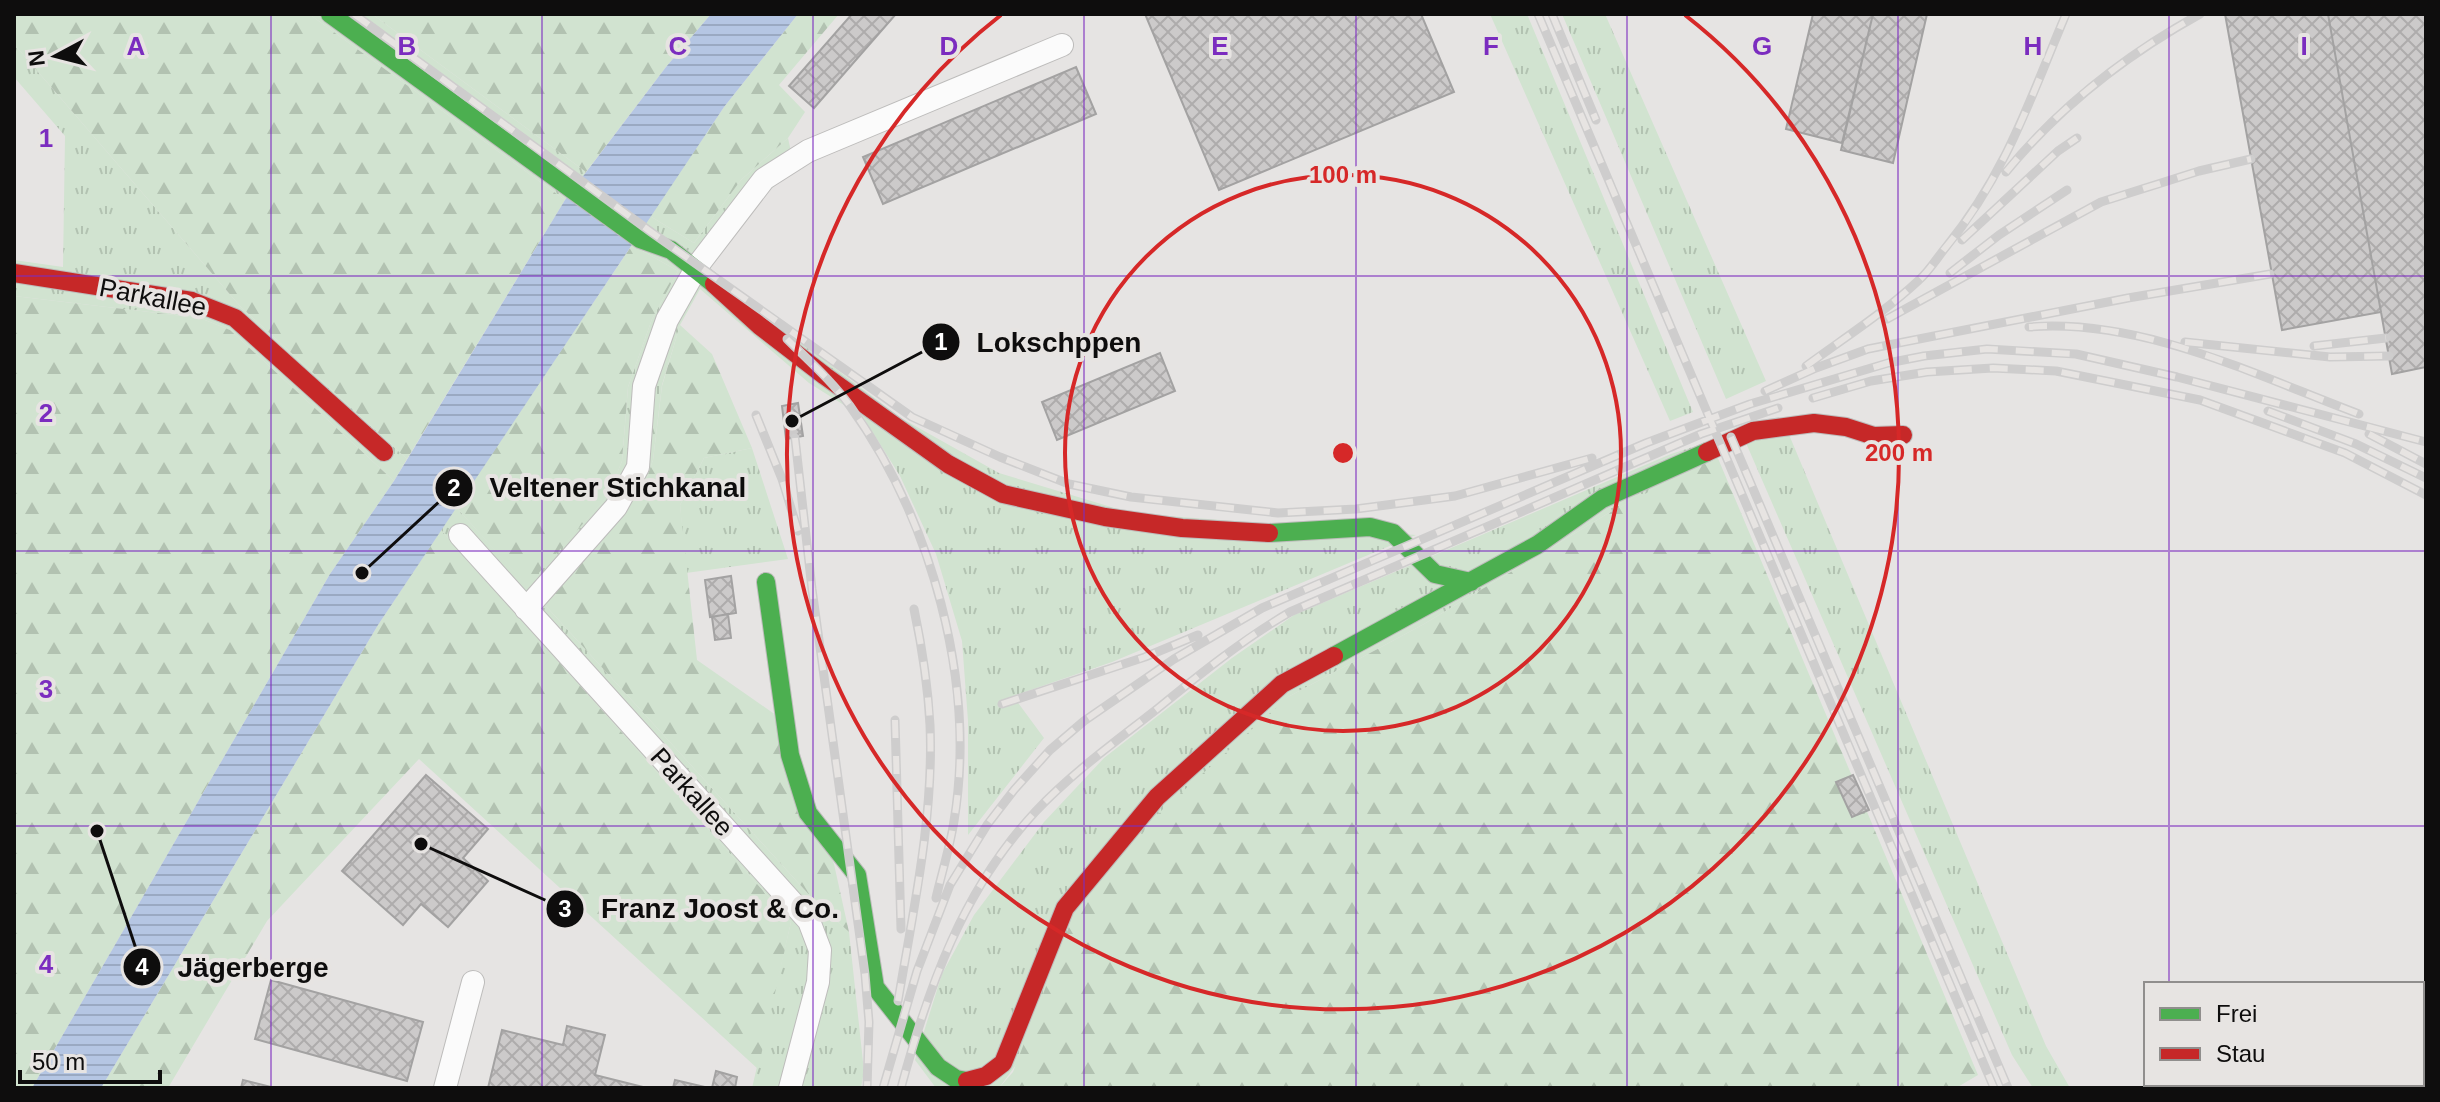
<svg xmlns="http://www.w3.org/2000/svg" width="2440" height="1102" font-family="Helvetica,sans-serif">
  <defs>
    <pattern id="grass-tufts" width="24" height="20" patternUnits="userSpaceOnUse" patternTransform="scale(2)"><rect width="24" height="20" fill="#d1e3d0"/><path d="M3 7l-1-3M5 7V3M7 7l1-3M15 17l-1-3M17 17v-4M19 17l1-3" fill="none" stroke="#b2c2b1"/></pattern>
    <pattern id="forest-firs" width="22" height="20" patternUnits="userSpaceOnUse" patternTransform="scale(2)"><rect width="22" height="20" fill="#d1e3d0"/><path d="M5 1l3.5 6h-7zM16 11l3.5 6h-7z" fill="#b2c2b1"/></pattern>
    <pattern id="water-rules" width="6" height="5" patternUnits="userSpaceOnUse" patternTransform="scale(2)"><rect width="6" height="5" fill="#b5c6e3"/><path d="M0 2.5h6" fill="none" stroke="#9aa9c2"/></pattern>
    <pattern id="building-cross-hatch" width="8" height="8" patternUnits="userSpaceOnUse" patternTransform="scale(2)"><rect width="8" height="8" fill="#cccaca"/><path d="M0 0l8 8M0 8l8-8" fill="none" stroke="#aeacac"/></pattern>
  </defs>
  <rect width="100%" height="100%" fill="#e6e4e3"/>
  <path fill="url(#grass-tufts)" d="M309,14H372L586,172L565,200Z
    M1490,14H1527L1693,412L1670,421Z
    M1562,14H1605L1766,381L1726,399Z
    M14,44L240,306L407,459L394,481L230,330L200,318L14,296V260L63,267L65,136L14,77Z
    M788,138L795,170L768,191L713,262L709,273L901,418L999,473L1131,513L1416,535L1112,662L1013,696L1044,738L968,835V721L962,641L936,554L900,476L863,417L809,383L700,289L680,325L662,385L653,460L644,486L545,605L813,899L849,932L864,1071L861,1088H752L791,922L441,530L456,507L527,585L607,497L622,461L628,387L652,319L678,271L632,245L650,216L694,243L741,180Z
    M1782,418L2046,1046L2070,1088H2033L2012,1055L1746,443L1607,514L1424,624L1288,697L999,1088H936L915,1060L942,974L974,915L1044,822L1104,758L1232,658L1294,615L1671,454Z
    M752,448L788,559L686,573L680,505L704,458Z"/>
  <path fill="url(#forest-firs)" d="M14,14H309L565,200L407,459L240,306L14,44Z
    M372,14H711L666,67L586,172Z
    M798,14H839L779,85L805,112L788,138L741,180L694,243L650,216L724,107Z
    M632,245L678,271L652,319L628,387L622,461L608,496L527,586L456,507Z
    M14,296L200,318L230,330L394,481L330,574L32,1088H14Z
    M680,325L712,354L752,448L704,458L680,505L697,660L773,713L834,864L849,932L813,899L545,605L644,486L653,460L662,386Z
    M1717,456L1978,1075L1956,1088H999L1013,1072L1072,919L1162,810L1288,697L1424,624L1607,514Z
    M441,530L791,922L758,1069L419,759L267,921L168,1088H101L378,625Z"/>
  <path fill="url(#water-rules)" d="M711,14H798L724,107L378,625L101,1088H32L330,574L394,481L565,200L666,67Z"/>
  <path fill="url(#building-cross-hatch)" stroke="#a3a2a2" stroke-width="2" d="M852,14H896L814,108L789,86Z
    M1145,14H1421L1454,92L1219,190Z
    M1813,14H1873L1842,143L1786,129Z
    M1873,14H1927L1893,163L1841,150Z
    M2225,14H2328L2381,312L2282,330Z
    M2328,14H2426V367L2392,374Z
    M1076,67L1096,114L883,204L863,157Z
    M1160,353L1175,391L1057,440L1042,402Z
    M798,403L803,436L786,439L782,406Z
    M731,576L736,613L710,617L705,580Z
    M728,614L731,638L715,640L712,617Z
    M426,775L488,829L463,858L488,881L448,927L421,904L403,925L342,871Z
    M1853,775L1869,810L1852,817L1836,782Z
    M271,980L423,1022L407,1081L255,1039Z
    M567,1026L605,1035L595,1075L647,1088H488L502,1030L563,1045Z
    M716,1071L737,1077L735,1088H712Z
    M243,1080L275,1088H241Z
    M675,1080L709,1088H673Z"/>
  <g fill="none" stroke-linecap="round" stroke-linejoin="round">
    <defs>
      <path id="street" d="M460,535L809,921L820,950L818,982L790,1088
        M526,609L616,507L638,467L644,386L667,320L698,265L764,179L808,151L1062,45
        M445,1088L473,982"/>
      <path id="fast" d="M330,14L640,239L671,250L714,284
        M1269,533L1370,527L1393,533L1435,574L1471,582
        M766,582L790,755L808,813L857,875L875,987L938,1067L956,1079L967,1081
        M1334,656L1537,545L1602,499L1707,452"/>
      <path id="jam" d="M14,273L192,301L235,318L384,452
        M714,284L760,326L825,376L948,464L1003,494L1105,517L1182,528L1269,533
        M1707,452L1753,431L1814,423L1846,427L1874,436L1903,435
        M967,1081L986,1076L1003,1063L1065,908L1157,797L1282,684L1334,656"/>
    </defs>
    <use href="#street" stroke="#bdbcbb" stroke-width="24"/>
    <use href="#fast" stroke="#bdbcbb" stroke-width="20"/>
    <use href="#jam" stroke="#bdbcbb" stroke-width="20"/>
    <use href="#street" stroke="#fbfbfb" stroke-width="22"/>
    <use href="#fast" stroke="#4caf50" stroke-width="18"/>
    <use href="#jam" stroke="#c62828" stroke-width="18"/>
    <defs>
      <path id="rail" d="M354,14L651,232L912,417L1000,457L1069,484L1131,497L1278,513L1356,509L1455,496L1592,458
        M1538,14L1994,1088
        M1552,14L1596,120
        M2006,172C2060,106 2126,55 2200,14
        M1962,240L2058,151L2077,138
        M1950,273L1999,235L2067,190
        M1887,319L2101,202L2199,171L2251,159
        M2029,327C2142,318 2255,375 2359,414
        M787,339C809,361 832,381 850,406C931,519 977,682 954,821C950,847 942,872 936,898
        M2185,342L2330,357L2389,356
        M2314,346L2386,338
        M1806,366C1844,338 1885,312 1919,280C1929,271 1937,258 1946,247C2006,174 2030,99 2066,14
        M1765,391L1816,368L1868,349L2128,298L2270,274
        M1813,398L1871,381L1927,372L1993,368L2056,371L2200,400L2345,453L2426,495
        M2268,411L2356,444L2426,478
        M756,415L782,479L798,531
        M2369,434L2426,464
        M1731,437L2008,1088
        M795,438L812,589L865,974L869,1022L867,1088
        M1002,704L1145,657L1198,635
        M895,720L901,929
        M898,1001C913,911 934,817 930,725C928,687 922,647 914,609
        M883,1088L917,971L950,885L987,825L1014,790L1050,750L1084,721L1174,659L1262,608L1646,443L1750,404L1888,363L1924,356L1987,349L2076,354L2177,377L2426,442
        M901,1088C928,988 963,889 1036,811C1072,773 1115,742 1157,709C1200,674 1242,640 1290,612L1701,434L1778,408"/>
    </defs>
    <use href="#rail" stroke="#cecdcd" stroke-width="9"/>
    <use href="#rail" stroke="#e7e4e2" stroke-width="6" stroke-dasharray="18" stroke-linecap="butt"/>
  </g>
  <path fill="none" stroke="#7b2cbf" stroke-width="2" stroke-opacity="0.55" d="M271,14V1088M542,14V1088M813,14V1088M1084,14V1088M1356,14V1088M1627,14V1088M1898,14V1088M2169,14V984M14,276H2426M14,551H2426M14,826H2426M2169,1084V1088"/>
  <g fill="none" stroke="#d62828" stroke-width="4">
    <circle cx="1343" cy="453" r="278"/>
    <path d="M1685 15A556 556 0 1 1 1001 15"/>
  </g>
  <g text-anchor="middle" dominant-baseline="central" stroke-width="8" stroke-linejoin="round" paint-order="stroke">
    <g font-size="26" fill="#0e0d0d" stroke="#e7e4e2">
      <text transform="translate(153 297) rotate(11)">Parkallee</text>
      <text transform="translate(692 792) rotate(48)">Parkallee</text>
    </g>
  </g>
  <g font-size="26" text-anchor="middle" font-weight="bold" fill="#7b2cbf" stroke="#e7e4e2" stroke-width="8" stroke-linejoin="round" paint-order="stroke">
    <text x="136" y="55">A</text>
    <text x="407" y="55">B</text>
    <text x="678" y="55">C</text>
    <text x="949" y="55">D</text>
    <text x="1220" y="55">E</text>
    <text x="1491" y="55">F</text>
    <text x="1762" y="55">G</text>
    <text x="2033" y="55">H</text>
    <text x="2304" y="55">I</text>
    <text x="46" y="147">1</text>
    <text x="46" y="422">2</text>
    <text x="46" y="698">3</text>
    <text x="46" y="973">4</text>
  </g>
  <circle cx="1343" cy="453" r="12" fill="#d62828" stroke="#e7e4e2" stroke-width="4"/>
  <g font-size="24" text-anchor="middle" font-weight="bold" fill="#d62828" stroke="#e7e4e2" stroke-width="8" stroke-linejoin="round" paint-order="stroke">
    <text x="1343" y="183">100 m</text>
    <text x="1899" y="461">200 m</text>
  </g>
  <path fill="none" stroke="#0e0d0d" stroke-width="3" d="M792 421L941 342M362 573L454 488M421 844L565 909M97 831L142 967"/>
  <g fill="#0e0d0d" stroke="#e7e4e2" stroke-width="3">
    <circle cx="792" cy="421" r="8"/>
    <circle cx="362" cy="573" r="8"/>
    <circle cx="421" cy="844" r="8"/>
    <circle cx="97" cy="831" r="8"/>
    <circle cx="941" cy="342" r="20"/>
    <circle cx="454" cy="488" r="20"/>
    <circle cx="565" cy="909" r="20"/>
    <circle cx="142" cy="967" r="20"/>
  </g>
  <g font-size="24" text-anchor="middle" font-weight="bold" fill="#fff">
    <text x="941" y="350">1</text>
    <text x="454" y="496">2</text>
    <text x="565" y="917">3</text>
    <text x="142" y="975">4</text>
  </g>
  <g font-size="28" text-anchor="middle" font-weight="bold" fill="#0e0d0d" stroke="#e7e4e2" stroke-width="8" stroke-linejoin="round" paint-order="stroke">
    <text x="1059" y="352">Lokschppen</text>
    <text x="618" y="497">Veltener Stichkanal</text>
    <text x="720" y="918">Franz Joost &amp; Co.</text>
    <text x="253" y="977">Jägerberge</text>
  </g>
  <rect width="2440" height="1102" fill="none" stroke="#0e0d0d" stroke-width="32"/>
  <rect x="2144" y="982" width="280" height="104" fill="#e7e4e2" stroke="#908e8d" stroke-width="2"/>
  <rect x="2160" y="1008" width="40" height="12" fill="#4caf50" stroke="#908e8d" stroke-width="2"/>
  <text x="2216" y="1022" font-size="24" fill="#0e0d0d">Frei</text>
  <rect x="2160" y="1048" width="40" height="12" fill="#c62828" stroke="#908e8d" stroke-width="2"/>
  <text x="2216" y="1062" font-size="24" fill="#0e0d0d">Stau</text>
  <g transform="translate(56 56) rotate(263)" stroke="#e7e4e2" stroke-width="6" paint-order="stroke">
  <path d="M0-6L14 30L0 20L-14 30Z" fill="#0e0d0d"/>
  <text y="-12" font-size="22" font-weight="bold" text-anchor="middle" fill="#0e0d0d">N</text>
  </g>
  <path d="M20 1070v12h140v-12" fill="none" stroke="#0e0d0d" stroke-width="4"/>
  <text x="32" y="1070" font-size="24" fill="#0e0d0d" stroke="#e7e4e2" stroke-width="6" paint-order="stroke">50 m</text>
</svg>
